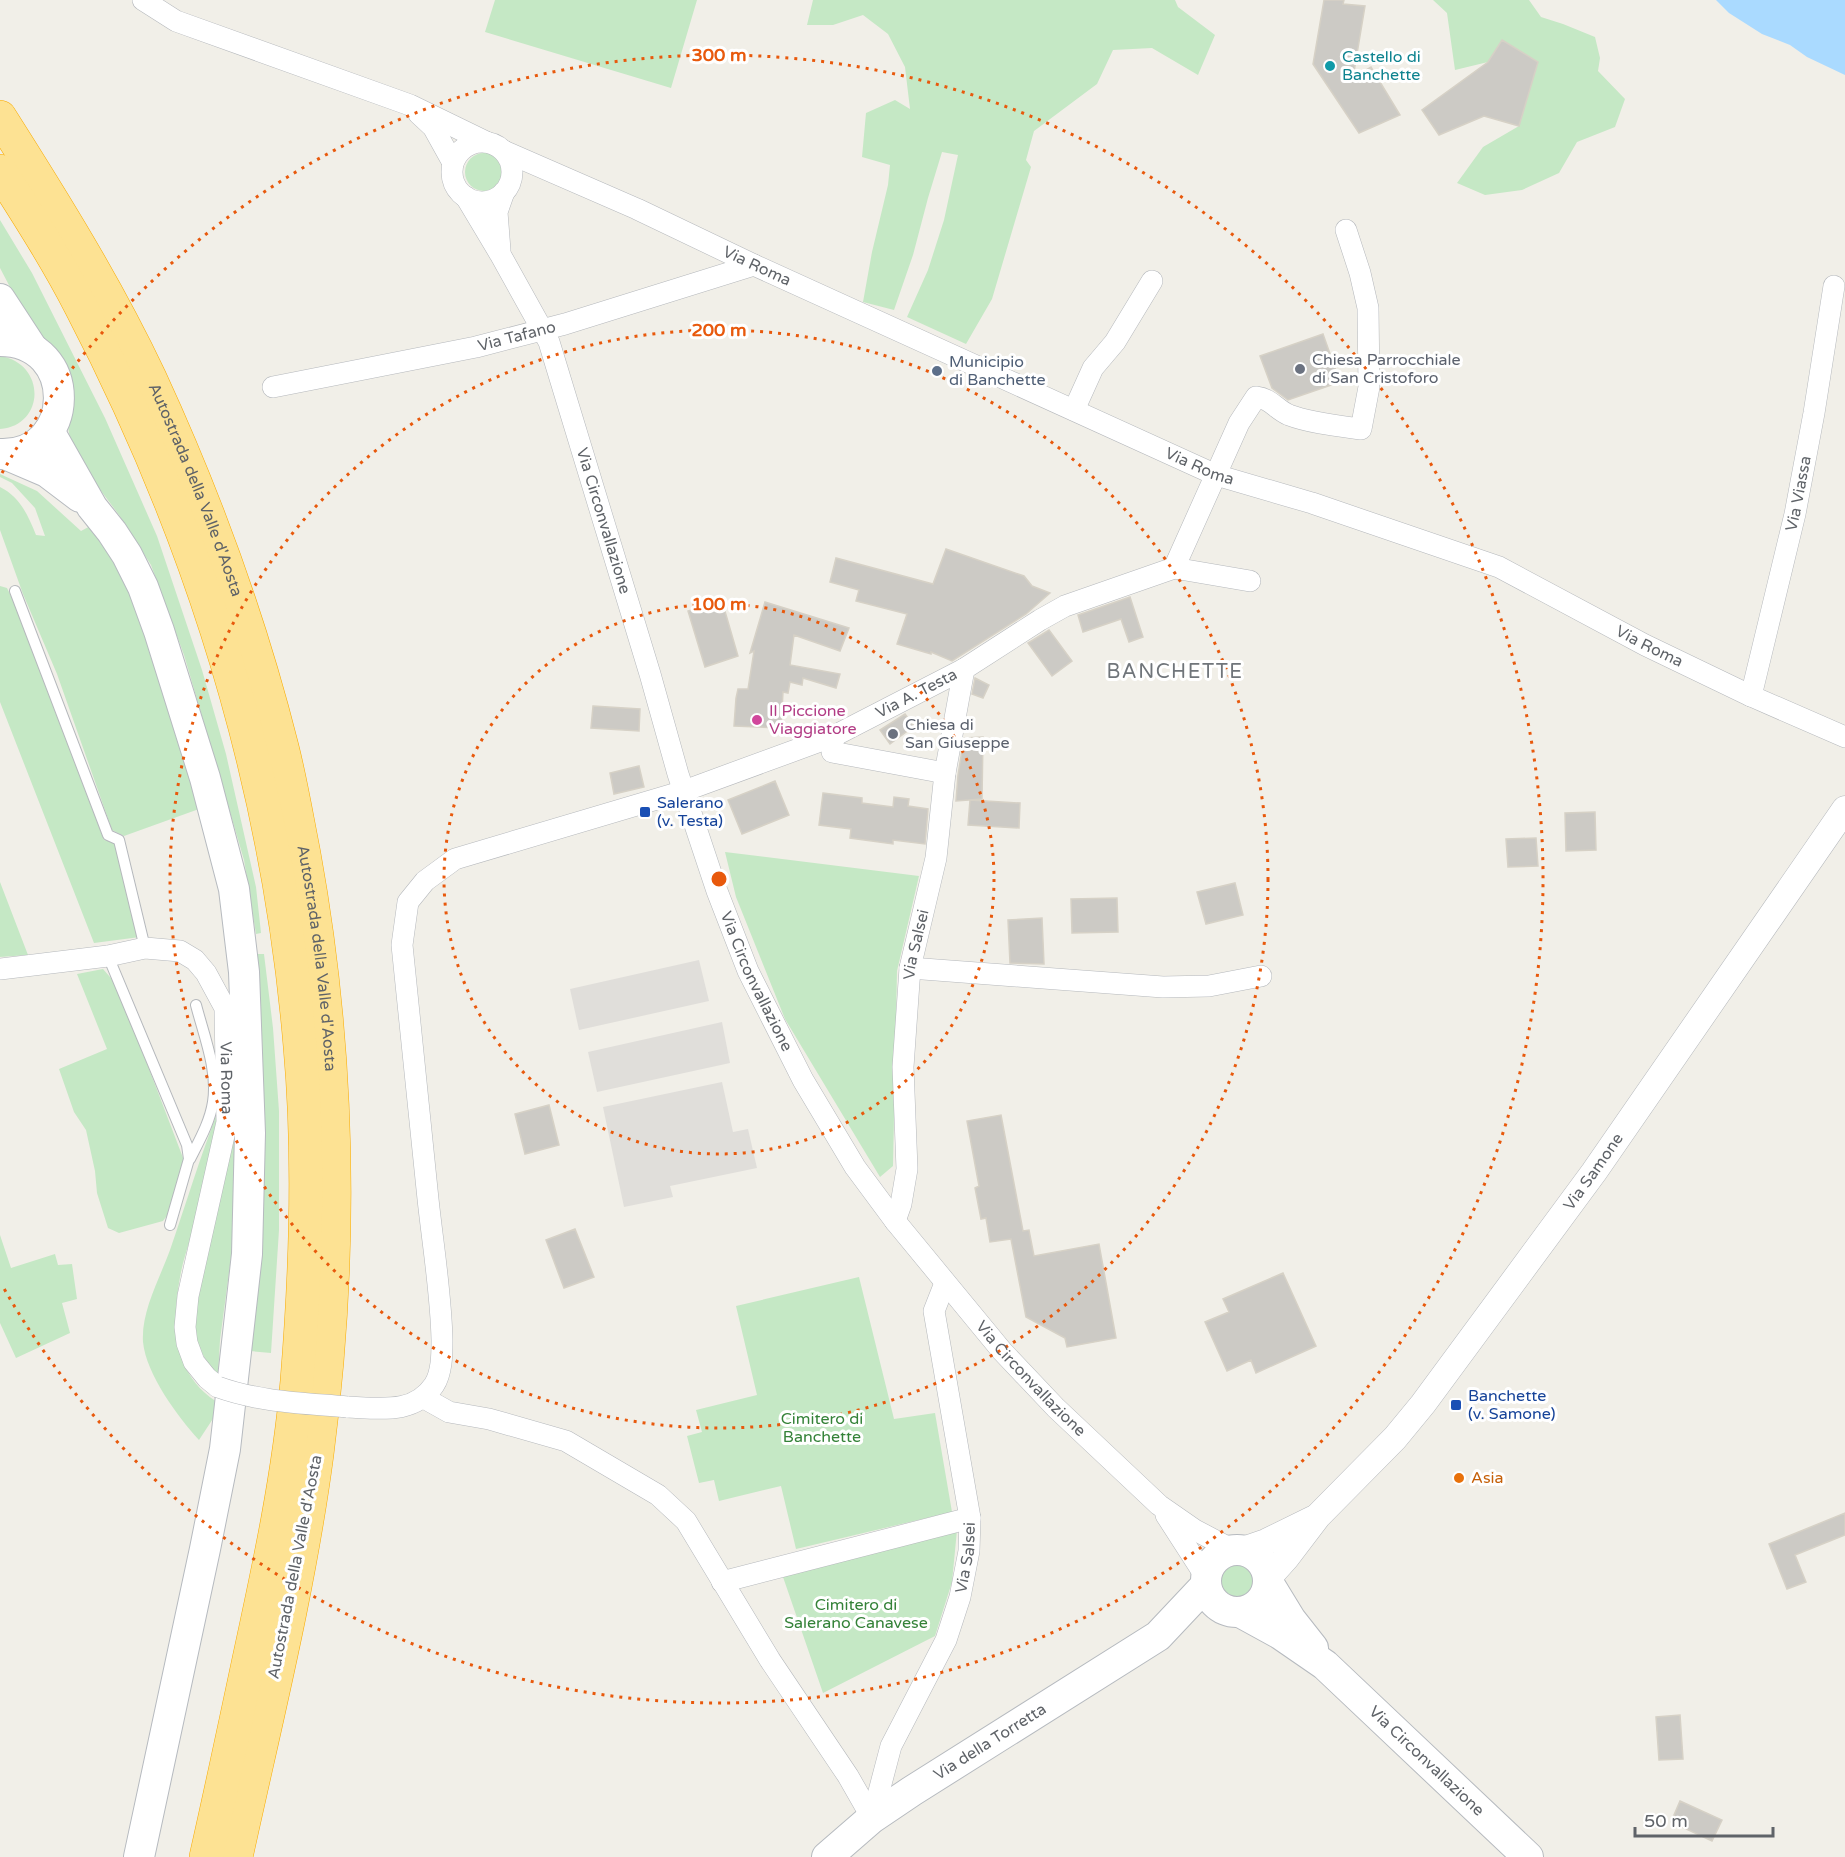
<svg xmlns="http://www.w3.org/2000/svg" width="1845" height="1857" font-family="'Varela Round',sans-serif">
  <rect width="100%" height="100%" fill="#f1efe8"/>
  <path fill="#e0deda" d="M699,960L709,1001L579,1030L570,989Z
    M722,1022L730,1063L597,1092L588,1052Z
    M722,1082L733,1132L748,1129L757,1168L670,1186L673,1197L624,1207L603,1107Z"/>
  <path fill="#c5e8c5" d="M495,0H697L671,88L485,32Z
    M813,0H1175L1178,7L1215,35L1198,75L1152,48L1113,50L1097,84L1034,131L1026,160L1031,167L992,299L966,344L907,317L928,270L944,220L958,155L942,152L928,198L913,255L894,310L863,302L872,252L888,185L890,165L862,157L866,113L895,100L910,109L905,67L888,34L863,15L833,25H807Z
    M1433,0H1529L1541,17L1563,24L1595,37L1600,58L1598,71L1625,99L1615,127L1577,142L1559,173L1522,190L1485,195L1457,183L1483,147L1519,126L1538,62L1502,40L1488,62L1455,70L1447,13Z
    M465 172a19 19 0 1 1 38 0a19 19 0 1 1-38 0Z
    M0,220L32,273L105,418L157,536L202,670L226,754L256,887L261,933L256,934L244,860L184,655L151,565L119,515L84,468L71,445L68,427L69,385L62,363L49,343L32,329L0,268Z
    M0,356C46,363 46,425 0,429Z
    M0,474L37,491L81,531L94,524L133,593L199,809L124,836L112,830L57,674L23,594L0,530V487C20,497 28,515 36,535L45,536L35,508L12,483L0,477Z
    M0,586L7,588L12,598L104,840L115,842L140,937L94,943L0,702Z
    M725,852L919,876L897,971L893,1166L880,1177L785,1019L736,897Z
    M0,882L28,955L0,957Z
    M256,954H264L273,1028L279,1111V1230L271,1353L250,1351L264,1126L262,1035Z
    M103,969L117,985L185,1163L169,1213L163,1221L119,1233L108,1228L97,1193L95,1171L86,1130L74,1112L59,1069L107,1049L77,974Z
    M218,1111C213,1141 208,1172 201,1201C196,1225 186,1248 181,1272C171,1323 171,1376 222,1405L199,1440C178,1417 146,1374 143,1342C141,1311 160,1278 170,1250C186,1204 200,1157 218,1111Z
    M236,1124L239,1198L220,1340L218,1376C199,1352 195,1344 195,1313Z
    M0,1235L11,1268L55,1254L58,1265L72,1264L77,1299L62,1303L70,1333L16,1358L0,1323Z
    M859,1277L894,1419L935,1413L952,1512L796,1549L781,1486L719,1501L714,1480L699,1483L687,1436L702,1432L696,1410L757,1395L736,1306Z
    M957,1530L952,1582L935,1636L823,1693L783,1577Z
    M1220 1581a17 17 0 1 1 34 0a17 17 0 1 1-34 0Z"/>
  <path fill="#aadaff" d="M1716,0H1845V75L1807,57L1790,45L1762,34L1729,13Z"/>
  <path fill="#cccac5" stroke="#d6d1c6" stroke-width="1.5" d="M1324,0H1344L1343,4L1365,6L1353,78L1371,67L1400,115L1359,133L1313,64Z
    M1502,40L1538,62L1519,126L1484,116L1439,135L1422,110L1488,62Z
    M1323,334L1340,382L1288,400L1272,388L1260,356Z
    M946,549L1024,576L1032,586L1050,593L1026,614L952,661L931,652V654L897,644L907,614L856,601L859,590L830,582L836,558L933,584Z
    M1130,597L1143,637L1129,642L1121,619L1083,632L1078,615Z
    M722,601L738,656L705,667L688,611Z
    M765,602L849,628L840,651L794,635L790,665L840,674L836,688L803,678L802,685L790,682L788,693L783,692L781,728L734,726L736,698L738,689H748L754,651L750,653Z
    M1049,630L1072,661L1052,676L1028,643Z
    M975,678L989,685L983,698L972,694Z
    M593,706L640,709L639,731L591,728Z
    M905,714L914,726L890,744L880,730Z
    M983,737L982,799L956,801L958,775L964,738Z
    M639,766L644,787L614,794L610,773Z
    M775,781L789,815L742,834L728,800Z
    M823,793L862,798V803L893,807L894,797L909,799L908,806L928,809L925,844L893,840V844L850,838L851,829L819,825Z
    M970,800L1020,803L1019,828L968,825Z
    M1595,812L1596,850L1566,851L1565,813Z
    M1536,838L1538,866L1508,867L1506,839Z
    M1235,883L1243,915L1206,924L1197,892Z
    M1117,898L1118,932L1072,933L1071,899Z
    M1042,918L1044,964L1010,963L1008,920Z
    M549,1105L559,1145L525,1154L515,1114Z
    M1001,1115L1023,1231L1029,1230L1034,1256L1099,1244L1116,1338L1067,1347L1065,1338L1026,1317L1011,1239L990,1242L986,1218L981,1219L975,1188L979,1186L967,1121Z
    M575,1229L594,1277L564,1288L546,1240Z
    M1283,1273L1316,1346L1256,1373L1251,1360L1227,1371L1205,1322L1229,1312L1223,1299Z
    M1845,1513V1535L1795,1555L1806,1582L1787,1589L1769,1544Z
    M1680,1715L1683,1759L1659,1760L1656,1717Z
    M1680,1801L1722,1820L1712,1841L1671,1822Z"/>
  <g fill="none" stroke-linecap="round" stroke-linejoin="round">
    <defs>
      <path id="service" d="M15,591L108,835L119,840L145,948
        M108,956L187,1145L189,1159L170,1225
        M190,1159C199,1141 210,1122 213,1102C218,1070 204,1036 196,1005"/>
      <g id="minor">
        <path d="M143,0L176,21L410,105L486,142"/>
        <path d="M419,114L433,127L453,163"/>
        <circle cx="482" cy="172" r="30"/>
        <path id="s1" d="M504,151L637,209L754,265L1216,475L1312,503L1499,567L1645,645L1751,696L1845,737"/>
        <path id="s2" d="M466,197L500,254L549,342L650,674L678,774L717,891L748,971L803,1080L855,1167L895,1221L1002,1351L1056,1408L1159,1505L1195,1530L1233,1550"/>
        <path d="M500,250L497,212L504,192"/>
        <path id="s3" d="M273,387L476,347L565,324L754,265"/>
        <path d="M1074,410L1093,368L1115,342L1152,281"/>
        <path d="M1174,568L1250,581"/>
        <path id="s4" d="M1751,696L1795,514L1814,413L1834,286"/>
        <path d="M834,736L832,752L945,773"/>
        <path d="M910,968L1163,987L1209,986L1261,976"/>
        <path id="s5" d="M0,969L108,956L145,948L180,951L195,960L206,973L225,1008L227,1122L188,1296L185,1327L187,1343L194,1362L207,1378L218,1387"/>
        <path id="s6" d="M895,1221L901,1204L907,1169L903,1067L910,968L936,858L945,773L964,669"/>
        <path d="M424,1398L449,1412L489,1419L566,1441L658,1495L686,1521L770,1660L848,1776L872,1818"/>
        <path id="s7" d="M347,1407C379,1408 414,1415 434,1385C442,1373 442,1354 442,1340C441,1293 433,1246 428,1199C419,1115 411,1030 402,945L408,902L425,881L455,859L684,791L834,736L964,669L1040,620L1065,606L1174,568L1239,423L1256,397C1272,399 1275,409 1289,415C1310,423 1339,426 1361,429L1369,387L1368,308L1360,273L1346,230"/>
        <path d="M1166,1515L1206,1577"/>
        <path d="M722,1582L970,1518"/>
        <path id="s8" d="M872,1818L891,1746L946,1640L960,1597L969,1551L970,1518L934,1311L945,1283"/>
      </g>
      <g id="tertiary">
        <path d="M1243,1550L1266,1542L1313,1519"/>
        <path id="s9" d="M1269,1577L1286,1558L1318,1516L1395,1438L1423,1404L1594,1172L1845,809"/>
      </g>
      <g id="secondary">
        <path d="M0,299L32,348"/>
        <path d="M0,341C80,341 77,457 0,454"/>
        <path d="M49,431L92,507L112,532L127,555L143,587L159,631L205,778L234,889L244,972L250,1133L247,1254L225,1449L205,1549L139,1857"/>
        <path d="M5,454L47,472L80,497"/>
        <circle cx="1237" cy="1581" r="31"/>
        <path d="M1269,1584L1291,1620L1313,1648"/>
        <path id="s10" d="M1240,1612L1280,1634L1325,1665L1528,1857"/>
        <path id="s11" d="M827,1857L872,1818L912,1791L1158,1636L1206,1585"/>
      </g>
      <g id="motorway">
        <path id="s12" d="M0,117C54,202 107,287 150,378C205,497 250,620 282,747C291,782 297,819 304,854C340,1052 343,1255 317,1454C299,1590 265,1724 236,1857"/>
        <path d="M0,171C28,215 57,260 81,307C202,539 278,785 300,1046C310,1156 306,1271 297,1381C289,1474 269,1567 249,1659C235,1725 221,1791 206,1857"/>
      </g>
    </defs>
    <use href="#service" stroke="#b5b8bc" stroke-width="12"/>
    <use href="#minor" stroke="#b5b8bc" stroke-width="22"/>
    <use href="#tertiary" stroke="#b5b8bc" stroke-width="27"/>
    <use href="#secondary" stroke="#b6babf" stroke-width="32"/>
    <use href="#motorway" stroke="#f9ab00" stroke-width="34"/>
    <use href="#service" stroke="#fff" stroke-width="10"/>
    <use href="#minor" stroke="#fff" stroke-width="21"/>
    <use href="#tertiary" stroke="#fff" stroke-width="26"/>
    <use href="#secondary" stroke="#fff" stroke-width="30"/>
    <use href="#motorway" stroke="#fde293" stroke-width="33"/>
    <defs>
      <path id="minor-bridge" d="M218,1387C259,1402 304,1403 347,1407"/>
    </defs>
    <use href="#minor-bridge" stroke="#b5b8bc" stroke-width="22" stroke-linecap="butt"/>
    <use href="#minor-bridge" stroke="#fff" stroke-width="21"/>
  </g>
  <g fill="none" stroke="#e8590c" stroke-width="3" stroke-dasharray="3 6">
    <circle cx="719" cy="879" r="275"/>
    <circle cx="719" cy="879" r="549"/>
    <path d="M2 473A824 824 0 1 1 2 1285"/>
  </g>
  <circle fill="#0f9aa8" stroke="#fff" stroke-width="2" cx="1330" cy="66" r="6"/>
  <g fill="#6b7280" stroke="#fff" stroke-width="2">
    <circle cx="1300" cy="369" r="6"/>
    <circle cx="893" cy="734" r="6"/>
  </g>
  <circle fill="#5c6f8a" stroke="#fff" stroke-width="2" cx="937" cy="371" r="6"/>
  <circle fill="#d1479c" stroke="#fff" stroke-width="2" cx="757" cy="720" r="6"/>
  <g fill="#1a4fb4" stroke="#fff" stroke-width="2">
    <rect x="639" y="806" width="12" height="12" rx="3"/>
    <rect x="1450" y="1399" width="12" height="12" rx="3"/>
  </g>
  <circle fill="#e8710a" stroke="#fff" stroke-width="2" cx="1459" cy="1478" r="6"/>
  <g text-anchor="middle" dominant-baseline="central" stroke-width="6" stroke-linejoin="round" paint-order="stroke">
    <g font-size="16" fill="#0d838f" stroke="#fff" text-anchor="start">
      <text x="1342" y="57">Castello di<tspan x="1342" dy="18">Banchette</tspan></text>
    </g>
    <g font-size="16" fill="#5f6368" stroke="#fff">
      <text stroke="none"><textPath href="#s1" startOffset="278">Via Roma</textPath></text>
      <text stroke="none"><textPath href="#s3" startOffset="249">Via Tafano</textPath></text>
      <text stroke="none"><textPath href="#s1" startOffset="764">Via Roma</textPath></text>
      <text stroke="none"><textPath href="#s12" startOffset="422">Autostrada della Valle d'Aosta</textPath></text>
      <text stroke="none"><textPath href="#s4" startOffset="208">Via Viassa</textPath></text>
      <text stroke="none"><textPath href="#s2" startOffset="354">Via Circonvallazione</textPath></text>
      <text stroke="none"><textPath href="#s1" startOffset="1250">Via Roma</textPath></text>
      <text stroke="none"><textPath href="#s7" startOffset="1137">Via A. Testa</textPath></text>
      <text stroke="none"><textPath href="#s6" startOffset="279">Via Salsei</textPath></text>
      <text stroke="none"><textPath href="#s12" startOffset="908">Autostrada della Valle d'Aosta</textPath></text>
      <text stroke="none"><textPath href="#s2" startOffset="840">Via Circonvallazione</textPath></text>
      <text stroke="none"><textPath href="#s5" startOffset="326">Via Roma</textPath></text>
      <text stroke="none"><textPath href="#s9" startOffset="520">Via Samone</textPath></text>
      <text stroke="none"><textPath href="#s2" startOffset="1326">Via Circonvallazione</textPath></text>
      <text stroke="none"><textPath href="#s8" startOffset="279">Via Salsei</textPath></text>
      <text transform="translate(295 1567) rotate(-79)">Autostrada della Valle d'Aosta</text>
      <text stroke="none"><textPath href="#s11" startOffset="200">Via della Torretta</textPath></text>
      <text stroke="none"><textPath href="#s10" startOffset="240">Via Circonvallazione</textPath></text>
    </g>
    <g font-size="16" fill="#5b616d" stroke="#fff" text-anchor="start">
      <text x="1312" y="360">Chiesa Parrocchiale<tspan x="1312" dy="18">di San Cristoforo</tspan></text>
      <text x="905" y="725">Chiesa di<tspan x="905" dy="18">San Giuseppe</tspan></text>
    </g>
    <g font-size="16" fill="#4e5e75" stroke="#fff" text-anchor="start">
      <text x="949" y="362">Municipio<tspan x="949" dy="18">di Banchette</tspan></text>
    </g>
    <g font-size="16" fill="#b23c85" stroke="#fff" text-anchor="start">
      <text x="769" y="711">Il Piccione<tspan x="769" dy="18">Viaggiatore</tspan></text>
    </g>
    <g font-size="16" fill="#164399" stroke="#fff" text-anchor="start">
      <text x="657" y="803">Salerano<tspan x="657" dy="18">(v. Testa)</tspan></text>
      <text x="1468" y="1396">Banchette<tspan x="1468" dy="18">(v. Samone)</tspan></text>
    </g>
    <g font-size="16" fill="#348238" stroke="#fff">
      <text x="822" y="1419">Cimitero di<tspan x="822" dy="18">Banchette</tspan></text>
      <text x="856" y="1605">Cimitero di<tspan x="856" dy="18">Salerano Canavese</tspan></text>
    </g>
    <g font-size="16" fill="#c56008" stroke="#fff" text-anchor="start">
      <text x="1471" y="1478">Asia</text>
    </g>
    <g font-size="20" letter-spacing="1.5" fill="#70757a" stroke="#fff">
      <text x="1175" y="672">BANCHETTE</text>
    </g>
  </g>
  <circle cx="719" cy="879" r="9" fill="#e8590c" stroke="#fff" stroke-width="3"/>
  <g font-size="18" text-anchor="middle" font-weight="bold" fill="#e8590c" stroke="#fff" stroke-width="6" stroke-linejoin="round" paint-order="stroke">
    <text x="719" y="61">300 m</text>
    <text x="719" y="336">200 m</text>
    <text x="719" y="610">100 m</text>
  </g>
  <path d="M1635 1827v9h138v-9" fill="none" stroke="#5f6368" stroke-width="3"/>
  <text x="1644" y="1827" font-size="18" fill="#5f6368" stroke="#ffffff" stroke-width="4.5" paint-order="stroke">50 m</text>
</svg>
